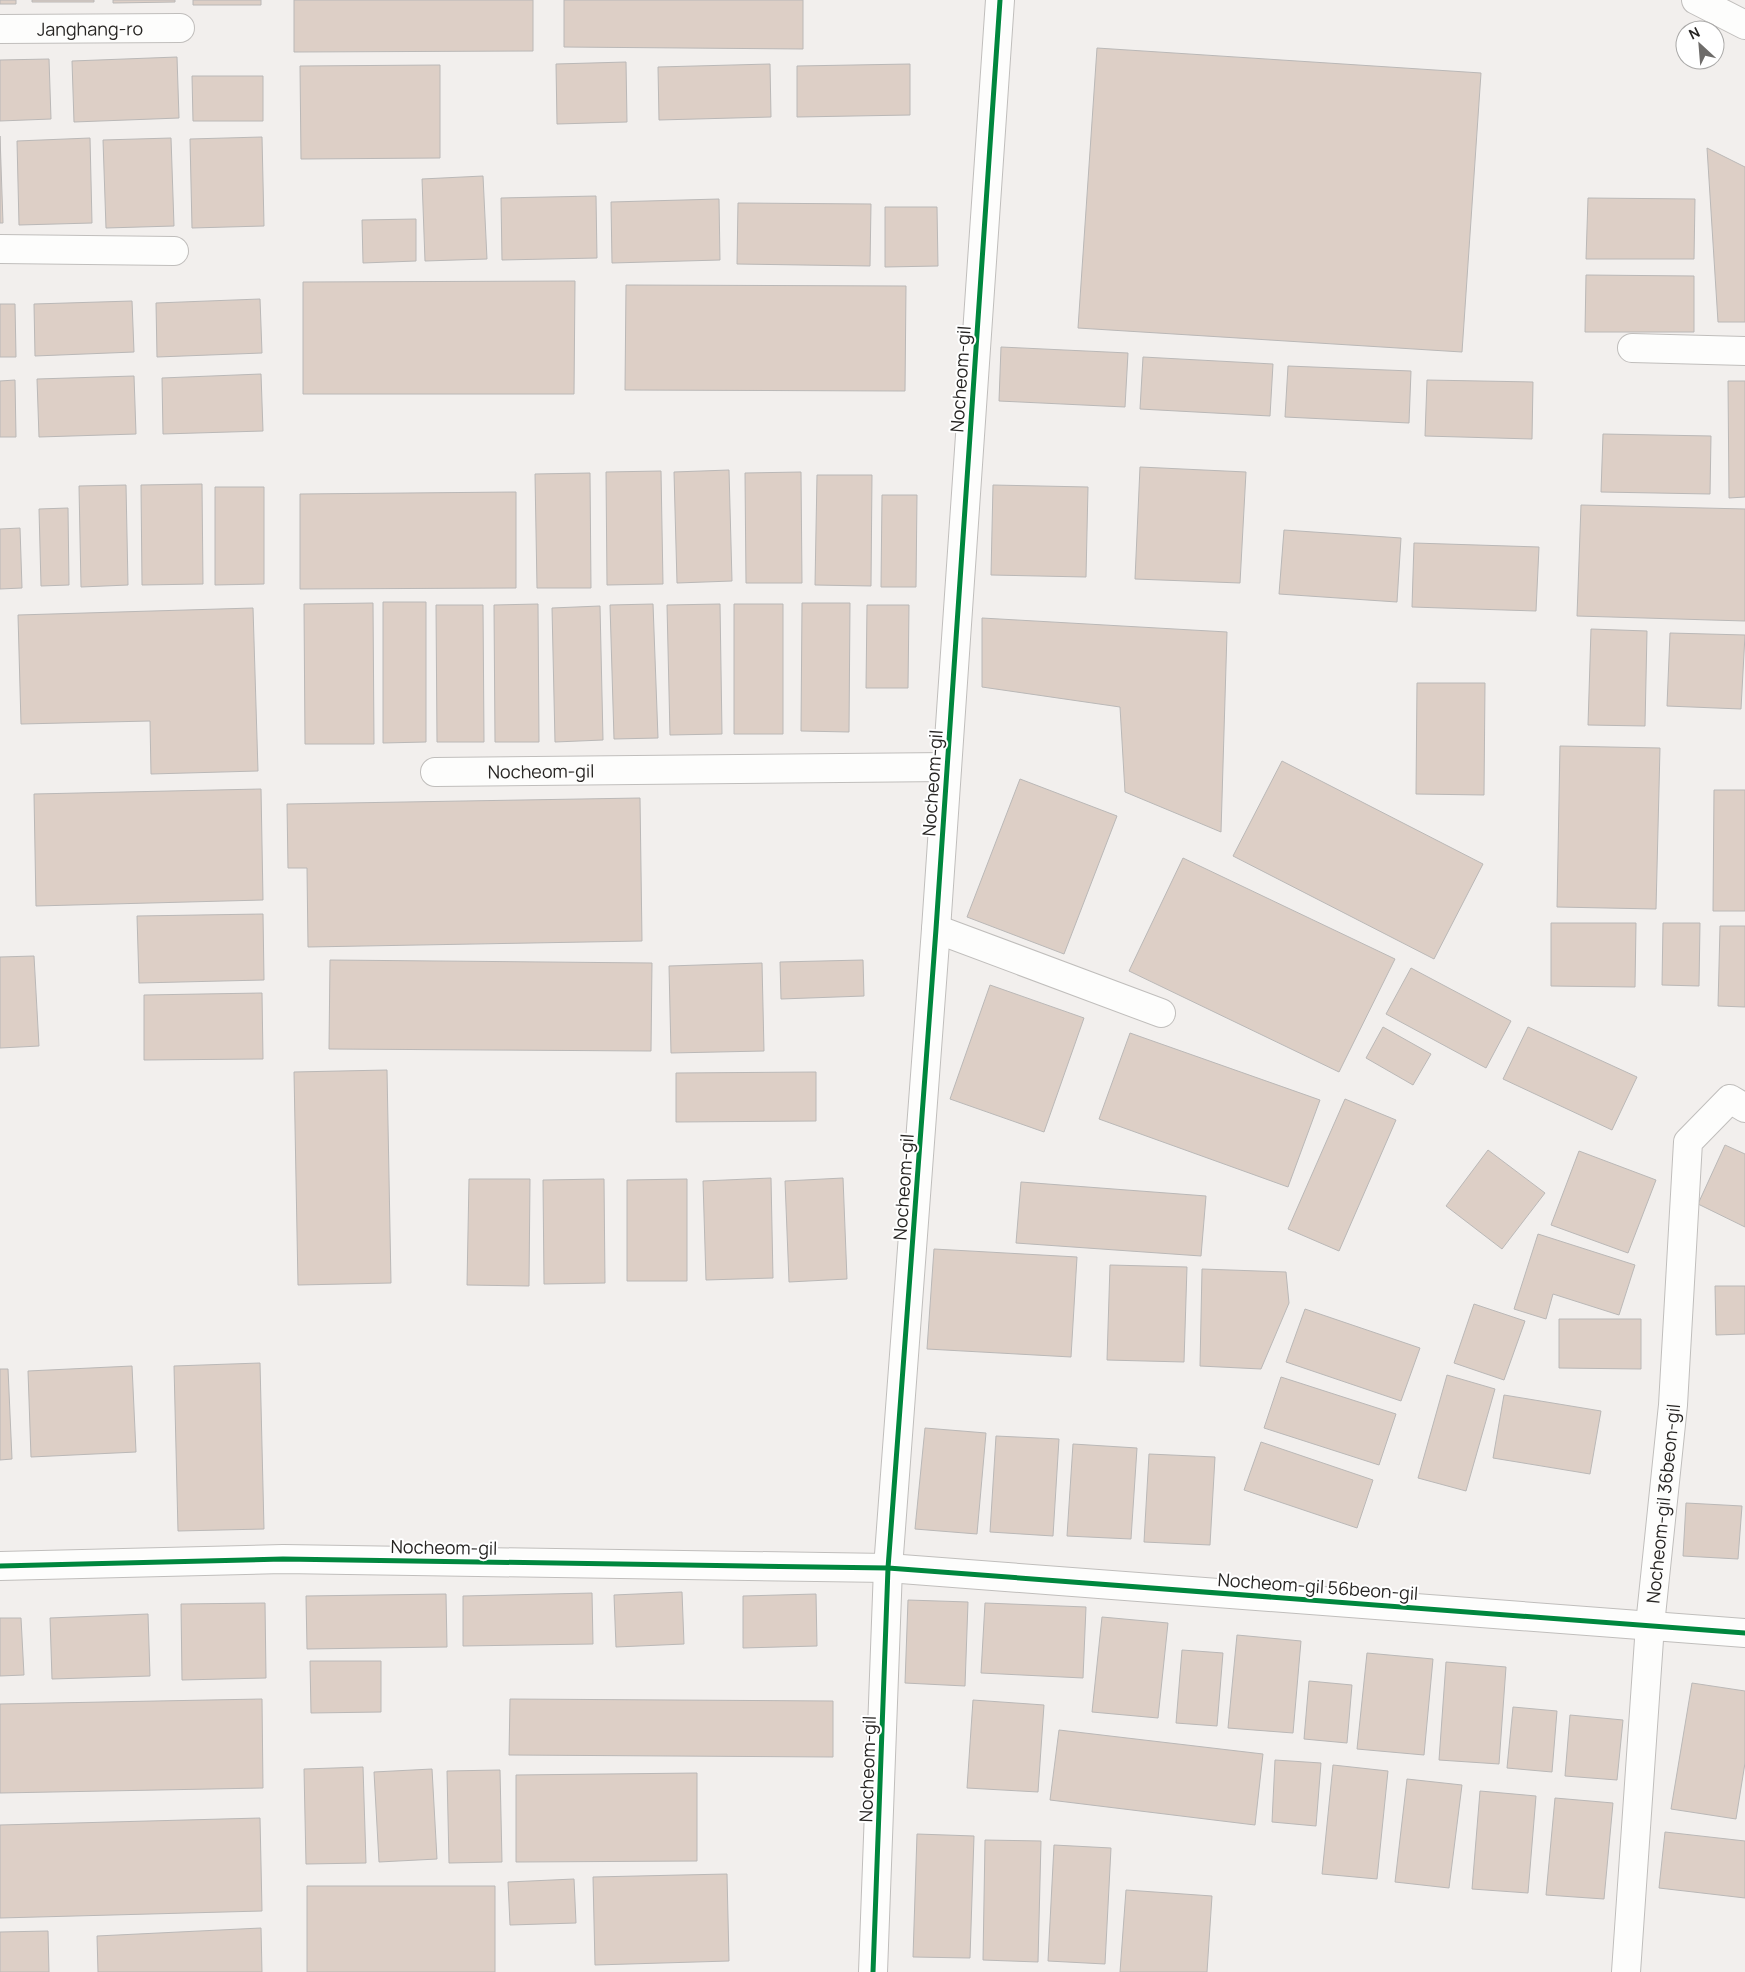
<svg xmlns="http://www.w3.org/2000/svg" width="1745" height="1972" font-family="Manrope,sans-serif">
  <rect width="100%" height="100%" fill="#f2efed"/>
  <path fill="#ddcfc6" stroke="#bab8b7" d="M0,0H16V4H0Z
    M32,0H94V2H32Z
    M113,0H175V2L113,3Z
    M193,0H261V5H193Z
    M294,0H533V51L294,52Z
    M564,0H803V49L564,47Z
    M1097,48L1481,73L1462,352L1078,328Z
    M177,57L179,118L74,122L72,61Z
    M49,59L51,119L0,121V60Z
    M626,62L627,122L557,124L556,64Z
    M770,64L771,117L659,120L658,67Z
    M910,64V115L797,117V66Z
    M440,65V158L301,159L300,66Z
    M192,76H263V121H193Z
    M0,136L3,223H0Z
    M262,137L264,226L192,228L190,139Z
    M90,138L92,223L19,225L17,141Z
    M171,138L174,226L106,228L103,140Z
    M1707,148L1745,167V322H1718Z
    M483,176L487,259L425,261L422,179Z
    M596,196L597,258L502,260L501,198Z
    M1588,198L1695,199L1694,259H1586Z
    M719,199L720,260L612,263L611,202Z
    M738,203L871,204L870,266L737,264Z
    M885,207H937L938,266L885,267Z
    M416,219V261L363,263L362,220Z
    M1586,275L1694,276V332H1585Z
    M575,281L574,394H303V282Z
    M626,285L906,286L905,391L625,390Z
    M260,299L262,353L157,357L156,303Z
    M132,301L134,352L35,356L34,304Z
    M0,304H15L16,357H0Z
    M1001,347L1128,353L1125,407L999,401Z
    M1143,357L1273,364L1270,416L1140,409Z
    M1288,366L1411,371L1409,423L1285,417Z
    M261,374L263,431L163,434L162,378Z
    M134,376L136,434L39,437L37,379Z
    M15,380L16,437H0V381Z
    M1427,380L1533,382L1532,439L1425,436Z
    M1728,381H1745V497L1729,498Z
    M1603,434L1711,436L1710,494L1601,492Z
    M1140,467L1246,472L1240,583L1135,579Z
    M729,470L732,581L677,583L674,472Z
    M661,471L663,584L607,585L606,472Z
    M801,472L802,583H746L745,473Z
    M590,473L591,588H537L535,474Z
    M817,475H872L871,586L815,585Z
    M202,484L203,584L142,585L141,485Z
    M126,485L128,585L81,587L79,486Z
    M993,485L1088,487L1086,577L991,575Z
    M215,487H264V584L215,585Z
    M516,492V588L300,589V494Z
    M882,495H917L916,587H881Z
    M1581,505L1745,509V621L1577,616Z
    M68,508L69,585L41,586L39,509Z
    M20,528L22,588L0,589V529Z
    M1284,530L1401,538L1397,602L1279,594Z
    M1414,543L1539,547L1536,611L1412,607Z
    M383,602H426V742L383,743Z
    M373,603L374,744H305L304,604Z
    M802,603H850L849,732L801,731Z
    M538,604L539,742H495L494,605Z
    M653,604L658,738L614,739L610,605Z
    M720,604L722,734L670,735L667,605Z
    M734,604H783V734H734Z
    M436,605H483L484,742H437Z
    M867,605H909L908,688H866Z
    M600,606L603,740L555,742L552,608Z
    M253,608L258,771L151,774L150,721L21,724L18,615Z
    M982,618L1227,632L1221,832L1125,792L1120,707L982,687Z
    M1591,629L1647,631L1645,726L1588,725Z
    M1670,633L1745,635L1741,709L1667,706Z
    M1417,683H1485L1484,795L1416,794Z
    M1560,746L1660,748L1656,909L1557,907Z
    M1282,761L1483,864L1434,959L1233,856Z
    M1020,779L1117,816L1064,954L967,917Z
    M261,789L263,900L36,906L34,794Z
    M1714,790H1745V911H1713Z
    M640,798L642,941L308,947L307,868H288L287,804Z
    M1183,858L1395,959L1339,1072L1129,971Z
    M263,914L264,980L139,983L137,916Z
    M1551,923H1636L1635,987L1551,986Z
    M1663,923H1700L1699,986L1662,985Z
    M1720,926H1745V1007L1718,1006Z
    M34,956L39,1046L0,1048V957Z
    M330,960L652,963L651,1051L329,1049Z
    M863,960L864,996L781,999L780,962Z
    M762,963L764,1051L671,1053L669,966Z
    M1411,968L1511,1021L1486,1068L1386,1014Z
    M990,985L1084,1018L1044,1132L950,1099Z
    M262,993L263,1059L144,1060V995Z
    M1383,1027L1431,1054L1413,1085L1366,1058Z
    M1528,1027L1637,1077L1612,1130L1503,1079Z
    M1130,1033L1320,1100L1288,1187L1099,1119Z
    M387,1070L391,1283L298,1285L294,1072Z
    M816,1072V1121L676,1122V1073Z
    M1345,1099L1396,1120L1339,1251L1288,1229Z
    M1725,1145L1745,1154V1227L1698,1204Z
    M1488,1150L1545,1193L1502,1249L1446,1206Z
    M1579,1151L1656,1180L1628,1253L1551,1225Z
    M771,1178L773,1278L706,1280L703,1181Z
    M843,1178L847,1279L789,1282L785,1181Z
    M469,1179H530L529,1286L467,1285Z
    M604,1179L605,1283L544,1284L543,1180Z
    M687,1179V1281H627V1180Z
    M1021,1182L1206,1196L1201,1256L1016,1243Z
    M1538,1234L1635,1265L1619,1315L1553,1294L1546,1319L1514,1309Z
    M934,1249L1077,1257L1071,1357L927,1349Z
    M1110,1265L1187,1267L1184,1362L1107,1360Z
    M1202,1269L1286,1272L1289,1303L1261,1369L1200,1366Z
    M1715,1286H1745V1334L1716,1335Z
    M1474,1304L1525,1321L1504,1380L1454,1363Z
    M1305,1309L1420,1348L1401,1401L1286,1362Z
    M1559,1319H1641V1369L1559,1368Z
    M260,1363L264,1529L178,1531L174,1366Z
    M132,1366L136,1452L31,1457L28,1371Z
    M0,1369H8L12,1459L0,1460Z
    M1447,1375L1495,1389L1466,1491L1418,1478Z
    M1281,1377L1396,1414L1379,1465L1264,1428Z
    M1504,1395L1601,1411L1590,1474L1493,1458Z
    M925,1428L986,1433L977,1534L915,1529Z
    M996,1436L1059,1439L1053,1536L990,1532Z
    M1261,1442L1373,1480L1357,1528L1244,1490Z
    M1073,1444L1137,1448L1131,1539L1067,1536Z
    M1149,1454L1215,1457L1210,1545L1144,1542Z
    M1686,1503L1742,1506L1738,1559L1683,1556Z
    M682,1592L684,1644L616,1647L614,1595Z
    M592,1593L593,1644L463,1646V1596Z
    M446,1594L447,1647L307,1649L306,1596Z
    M816,1594L817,1646L743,1648V1596Z
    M908,1600L968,1602L965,1686L905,1683Z
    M265,1603L266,1678L182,1680L181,1604Z
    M985,1603L1086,1607L1083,1678L981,1673Z
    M148,1614L150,1676L52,1679L50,1618Z
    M1102,1617L1168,1623L1158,1718L1092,1712Z
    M0,1618H21L24,1675L0,1676Z
    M1237,1635L1301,1641L1293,1733L1228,1728Z
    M1182,1650L1223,1653L1217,1726L1176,1723Z
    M1367,1653L1433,1659L1424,1755L1357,1749Z
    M310,1661H381V1712L311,1713Z
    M1446,1662L1506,1667L1499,1764L1439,1760Z
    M1309,1681L1352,1685L1347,1743L1304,1739Z
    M1692,1683L1745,1691V1763L1736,1819L1671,1809Z
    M262,1699L263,1788L0,1793V1704Z
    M510,1699L833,1701V1757L509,1755Z
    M973,1700L1044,1705L1038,1792L967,1788Z
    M1513,1707L1557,1711L1552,1772L1507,1768Z
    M1570,1715L1623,1720L1617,1780L1565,1776Z
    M1059,1730L1263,1754L1255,1825L1050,1800Z
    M1275,1760L1321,1763L1316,1826L1272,1822Z
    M1333,1765L1388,1771L1377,1879L1322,1874Z
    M363,1767L366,1863L306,1864L304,1769Z
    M432,1769L437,1859L379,1862L374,1772Z
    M500,1770L502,1862L449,1863L447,1771Z
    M697,1773V1861L516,1862V1775Z
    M1407,1779L1462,1785L1449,1888L1395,1882Z
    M1480,1791L1536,1796L1528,1893L1472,1889Z
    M1555,1798L1613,1803L1604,1899L1546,1895Z
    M260,1818L262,1911L0,1918V1825Z
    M1665,1832L1745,1841V1898L1659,1888Z
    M917,1834L974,1836L970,1958L913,1957Z
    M985,1840L1041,1841L1038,1962L983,1960Z
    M1054,1845L1111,1848L1105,1964L1048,1961Z
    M727,1874L729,1961L595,1965L593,1877Z
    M574,1879L576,1923L510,1925L508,1882Z
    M307,1886H495V1972H307Z
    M1126,1890L1212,1896L1207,1972H1120Z
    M261,1928L262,1972H98L97,1936Z
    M48,1931L49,1972H0V1932Z"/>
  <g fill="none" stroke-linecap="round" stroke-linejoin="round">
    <defs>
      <g id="street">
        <path id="s1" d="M0,29L180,28"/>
        <path d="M0,249L174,251"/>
        <path d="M1632,348L1745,351"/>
        <path id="s2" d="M435,772L947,767"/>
        <path d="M936,929L1161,1013"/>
        <path d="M0,1566L283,1559L888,1568L1745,1633"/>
        <path d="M873,1972L888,1568L936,929L1000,0"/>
        <path id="s3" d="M1626,1972L1650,1625L1673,1405L1688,1142L1730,1099L1745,1108"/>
      </g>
      <path id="secondary" d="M1696,0L1745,25"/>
    </defs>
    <use href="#street" stroke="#c0bebc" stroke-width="30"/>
    <use href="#secondary" stroke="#c0bebc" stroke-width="30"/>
    <use href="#street" stroke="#fdfdfc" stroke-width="28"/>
    <use href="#secondary" stroke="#fdfdfc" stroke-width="28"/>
    <defs>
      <path id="cycleway" d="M0,1566L283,1559L888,1568L1745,1633
        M873,1972L888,1568L936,929L1000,0"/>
    </defs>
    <use href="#cycleway" stroke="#fff" stroke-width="8"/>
    <use href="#cycleway" stroke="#00873e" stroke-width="5"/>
  </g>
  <g text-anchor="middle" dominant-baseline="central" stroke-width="4" stroke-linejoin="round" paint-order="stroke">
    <g font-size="18" fill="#272523" stroke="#fff">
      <text stroke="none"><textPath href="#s1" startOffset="90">Janghang-ro</textPath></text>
      <text transform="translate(960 379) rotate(-86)">Nocheom-gil</text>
      <text stroke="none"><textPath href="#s2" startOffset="106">Nocheom-gil</textPath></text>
      <text transform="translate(932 783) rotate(-86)">Nocheom-gil</text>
      <text transform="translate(903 1187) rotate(-86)">Nocheom-gil</text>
      <text stroke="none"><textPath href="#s3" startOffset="470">Nocheom-gil 36beon-gil</textPath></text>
      <text transform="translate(444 1547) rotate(1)">Nocheom-gil</text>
      <text transform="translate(1318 1586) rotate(4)">Nocheom-gil 56beon-gil</text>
      <text transform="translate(867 1769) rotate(-88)">Nocheom-gil</text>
    </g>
  </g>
  <g transform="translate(1700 45) rotate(334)"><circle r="24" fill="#ffffff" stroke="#a9a8a7"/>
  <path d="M0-4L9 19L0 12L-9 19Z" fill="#6e6c6a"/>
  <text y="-8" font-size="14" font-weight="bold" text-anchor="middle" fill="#272523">N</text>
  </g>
</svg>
